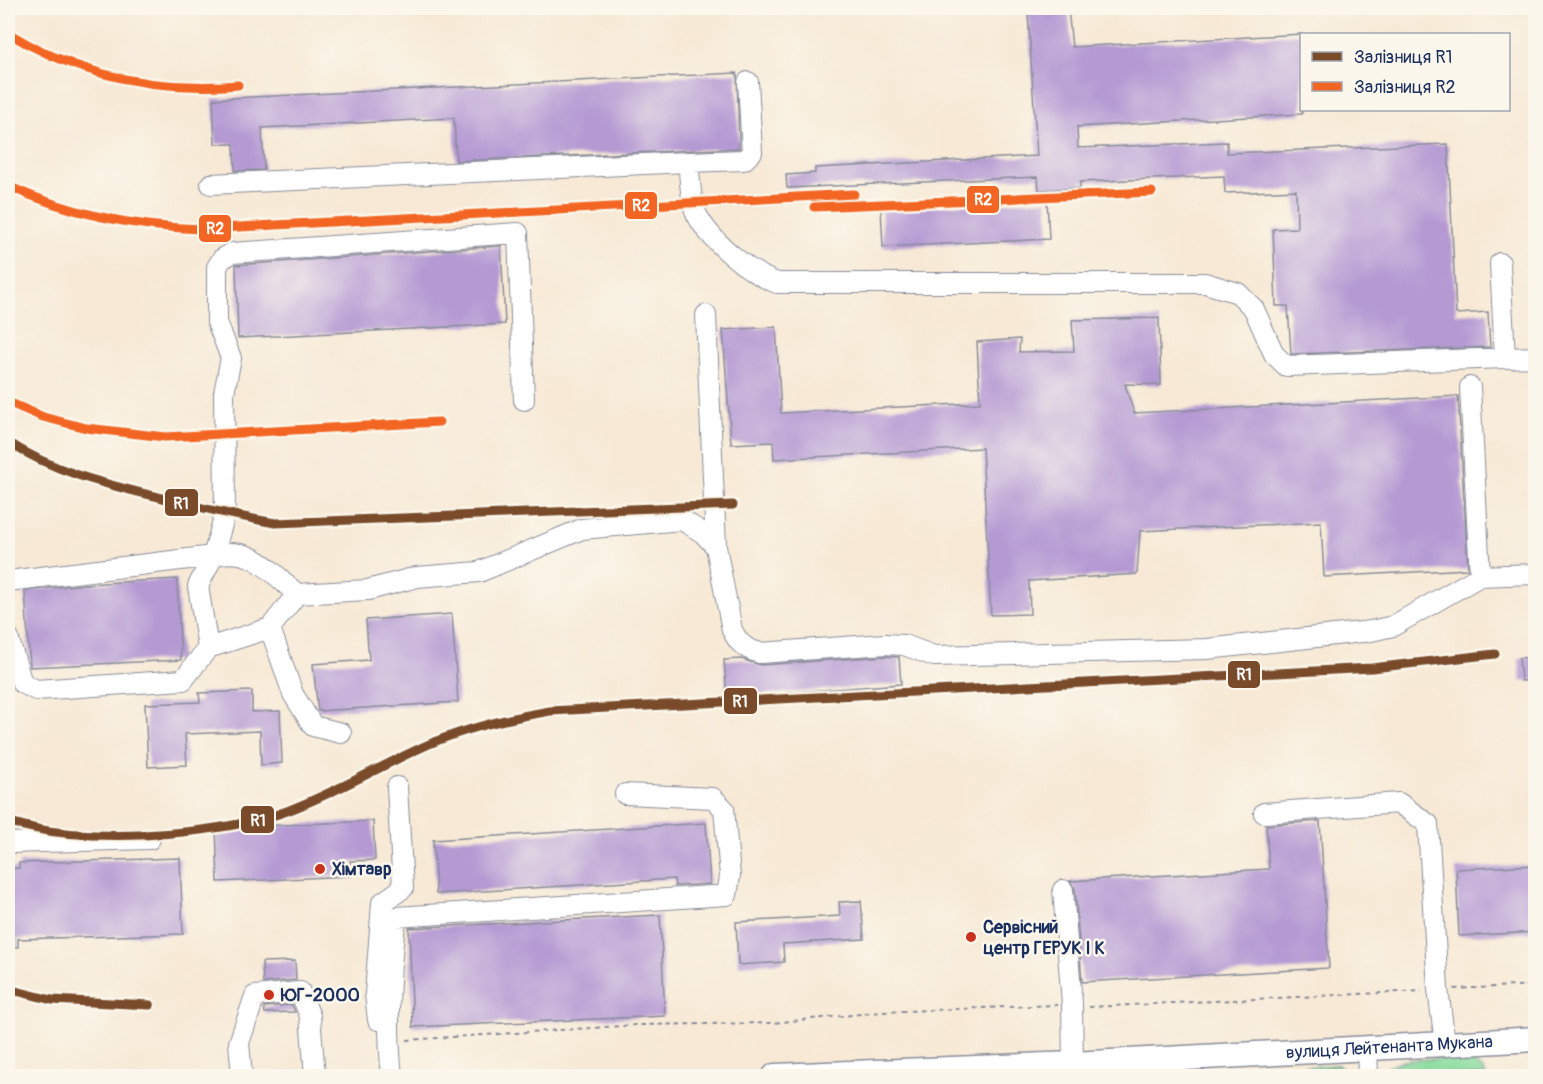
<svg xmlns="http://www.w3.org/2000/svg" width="1543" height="1084" font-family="Pangolin,sans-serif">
  <rect width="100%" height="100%" fill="#fbf7ec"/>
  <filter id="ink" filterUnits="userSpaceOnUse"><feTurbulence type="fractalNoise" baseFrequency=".0167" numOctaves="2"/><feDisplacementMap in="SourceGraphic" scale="12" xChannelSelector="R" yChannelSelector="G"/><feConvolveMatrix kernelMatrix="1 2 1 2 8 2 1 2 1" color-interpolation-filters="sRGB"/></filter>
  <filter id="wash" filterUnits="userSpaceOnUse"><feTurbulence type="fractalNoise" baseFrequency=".008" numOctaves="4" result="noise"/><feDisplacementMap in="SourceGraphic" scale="24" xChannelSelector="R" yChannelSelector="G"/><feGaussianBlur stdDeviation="1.35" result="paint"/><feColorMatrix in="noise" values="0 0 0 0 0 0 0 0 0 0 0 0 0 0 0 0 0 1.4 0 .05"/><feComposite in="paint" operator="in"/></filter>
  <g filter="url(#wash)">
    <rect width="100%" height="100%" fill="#f7e9d5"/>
    <path fill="#89dc9e" stroke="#52867e" stroke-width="1.5" d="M1439,1059C1455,1061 1480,1059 1486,1076H1379C1391,1057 1418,1060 1439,1059Z
      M1338,1065L1354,1076H1218L1220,1072Z"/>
    <g id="blocks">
      <path fill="#b499d3" d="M1068,9L1072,47L1302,34V114L1077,127L1078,148L1227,142V153L1448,144L1456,314L1488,312L1490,347L1291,354L1288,306H1276L1273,229L1297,228L1296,190L1225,193L1224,176L1080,182V188L1039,190L1038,177L787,188L786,175L815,173V168L1037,156L1028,12Z
        M737,73L739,148L456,161L454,118L262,128L264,170L235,171L234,144H215L213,99Z
        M1047,200L1049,239L883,247L881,208Z
        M501,246L505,324L238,338L236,265Z
        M1159,318L1161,385L1125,384L1134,413L1458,396L1468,569L1324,577L1321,522L1140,531L1137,574L1029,581L1030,614L991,615L982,448L774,459L773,442L731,444L723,330L776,327L781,413L980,403L977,342L1020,339L1019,352L1074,351L1072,320Z
        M177,579L181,660L30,667L25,591L85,584Z
        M452,614L458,702L318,711L313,664L369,660L366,620Z
        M885,656L899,657L901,684L727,697L724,660L741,659L761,665Z
        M1536,657V680L1521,681L1519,658Z
        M252,691V712L280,711L282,763L261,765L260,731L185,734L187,765L148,767L145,704L200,702L199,693Z
        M373,821L375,860L350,861L351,876L218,882L216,828Z
        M1320,821L1329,968L1082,982L1075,889L1070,881L1269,869L1266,825Z
        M706,823L710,884L675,886L674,879L436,894L433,840Z
        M180,858L183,934L18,939V947H8V869L19,868V863Z
        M1536,865V932L1459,936L1456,869Z
        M861,901L864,939L783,944L784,962L738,965L736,922L840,916L839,902Z
        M660,915L665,1016L413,1027L409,928Z
        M295,961L296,980L263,983L262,962Z
        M292,1005L295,1012L265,1013L264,1007Z"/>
    </g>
  </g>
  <g filter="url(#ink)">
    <use href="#blocks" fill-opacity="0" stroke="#898c9a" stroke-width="1.5"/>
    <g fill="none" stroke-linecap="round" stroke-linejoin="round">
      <defs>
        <path id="minor" d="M688,162L744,160L752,152L748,82
          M211,184L688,162C690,177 690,199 696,213C709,240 749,273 777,283H1205L1238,293L1254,309L1274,354L1286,366L1536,357
          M1500,263L1505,358
          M706,315L716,547
          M1470,387L1480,576L1536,574
          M8,581L213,556L225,514L224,393L231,358L217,322V267L222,259L232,253L518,233L524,400
          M297,594C270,571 251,544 213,556L198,586L208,648L270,628L297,594L368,590L417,577L479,572L582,529L682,520L703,533L716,547L732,630C739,644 745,649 760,653L885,644L904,645L934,656L1207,649L1371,631L1393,626L1480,576
          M270,628L293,694L313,726L341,733
          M8,637L22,683L36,690L183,680L208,648
          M1264,813L1399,803L1428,824L1438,989L1445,1043
          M8,843L150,839
          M1063,890L1072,1004L1073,1064
          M378,1020L375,994L382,903L403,888L397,787
          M1367,1047L1368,1076
          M242,1076L239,1043L255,996L300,992L310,1016L315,1076
          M392,1076C386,1022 389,970 396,917L727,895L730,876L724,809L713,798L625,794"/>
        <g id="major">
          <path id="s1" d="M775,1076L1073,1064L1536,1039"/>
        </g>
      </defs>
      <use href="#minor" stroke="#898c9a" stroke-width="22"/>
      <use href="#major" stroke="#898c9a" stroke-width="27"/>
      <path stroke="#898c9a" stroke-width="2" stroke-dasharray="4.5 4.5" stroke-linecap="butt" d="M1454,989L1536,985
        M1089,1007L1422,991
        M407,1040L637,1025L772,1023L881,1012L1057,1005"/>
      <use href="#minor" stroke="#fff" stroke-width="20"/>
      <use href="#major" stroke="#fff" stroke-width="24"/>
      <defs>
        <path id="rail-1" d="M8,442C54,472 105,484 158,497C197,507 236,516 275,523L733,505
          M8,821C75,846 219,836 287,811C335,793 380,766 427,745C466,728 508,718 550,711L1372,668L1495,654
          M8,989L52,1000L150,1005"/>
        <path id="rail-2" d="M8,33C79,76 155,92 238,85
          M8,186C70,214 133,227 201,229L854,194
          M814,207L1152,192
          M8,402L43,417L86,428L165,437L439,422"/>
      </defs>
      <use href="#rail-1" stroke="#fbf7ec" stroke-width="14"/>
      <use href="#rail-2" stroke="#fbf7ec" stroke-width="14"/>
      <use href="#rail-1" stroke="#7a4b2a" stroke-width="9"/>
      <use href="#rail-2" stroke="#f26522" stroke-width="9"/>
    </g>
  </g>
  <g fill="#c8321e" stroke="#fbf7ec" stroke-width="2">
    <circle cx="320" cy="869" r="6"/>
    <circle cx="971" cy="937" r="6"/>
    <circle cx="269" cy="995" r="6"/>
  </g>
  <g text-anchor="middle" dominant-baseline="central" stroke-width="5" stroke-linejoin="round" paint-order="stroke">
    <g font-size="18" font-weight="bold" fill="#1b2f5e" stroke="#fbf7ec" text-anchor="start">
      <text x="332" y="869">Хімтавр</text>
      <text x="983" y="927">Сервісний<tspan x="983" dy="21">центр ГЕРУК І К</tspan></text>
      <text x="281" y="995">ЮГ-2000</text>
    </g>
    <g font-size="18" fill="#1b2f5e" stroke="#fbf7ec">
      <text stroke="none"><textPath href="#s1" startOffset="615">вулиця Лейтенанта Мукана</textPath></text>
    </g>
  </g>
  <g stroke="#fbf7ec" stroke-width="2">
    <rect x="966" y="185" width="34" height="29" rx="6" fill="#f26522"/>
    <rect x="624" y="191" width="34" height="29" rx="6" fill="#f26522"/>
    <rect x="198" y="214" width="34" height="29" rx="6" fill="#f26522"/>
    <rect x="164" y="488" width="35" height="29" rx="6" fill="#7a4b2a"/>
    <rect x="1227" y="660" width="34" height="29" rx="6" fill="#7a4b2a"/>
    <rect x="723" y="687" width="35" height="28" rx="6" fill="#7a4b2a"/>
    <rect x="240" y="805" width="35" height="29" rx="6" fill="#7a4b2a"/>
  </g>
  <g font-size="16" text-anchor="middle" font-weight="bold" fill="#fff">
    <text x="983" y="205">R2</text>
    <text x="641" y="211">R2</text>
    <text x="215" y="234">R2</text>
    <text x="181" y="509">R1</text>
    <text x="1244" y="680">R1</text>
    <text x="740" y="707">R1</text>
    <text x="258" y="826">R1</text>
  </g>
  <rect width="1543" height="1084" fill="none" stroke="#fbf7ec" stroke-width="30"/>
  <rect x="1300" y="33" width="210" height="78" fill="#fbf7ec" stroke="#a1a7b3" stroke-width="1.5"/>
  <rect x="1312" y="52" width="30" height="9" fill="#7a4b2a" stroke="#a1a7b3" stroke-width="1.5"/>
  <text x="1354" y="63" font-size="18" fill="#1b2f5e">Залізниця R1</text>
  <rect x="1312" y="82" width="30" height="9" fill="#f26522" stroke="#a1a7b3" stroke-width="1.5"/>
  <text x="1354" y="93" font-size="18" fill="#1b2f5e">Залізниця R2</text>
</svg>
